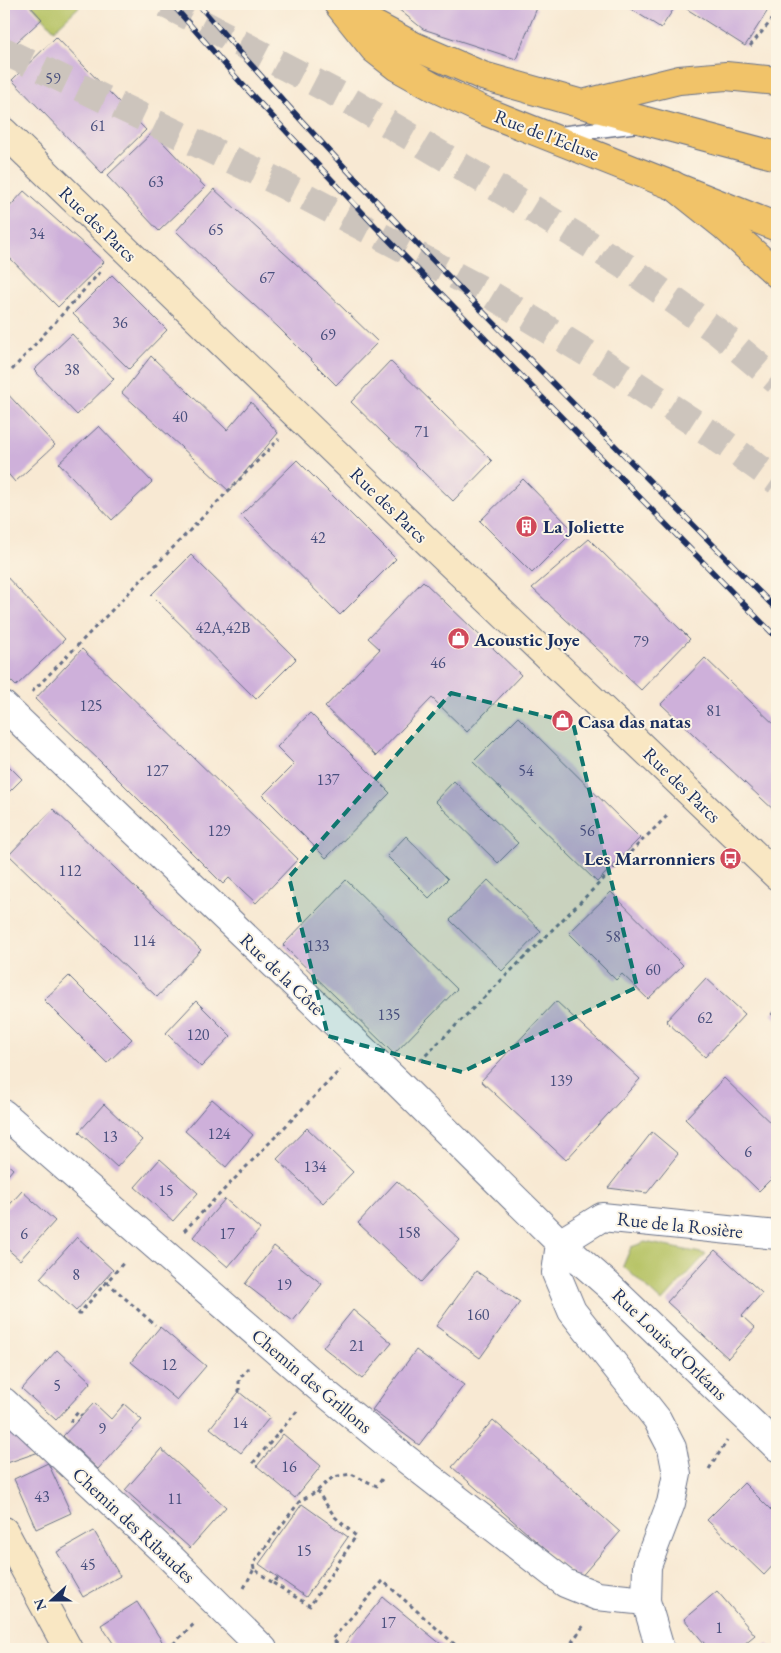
<svg xmlns="http://www.w3.org/2000/svg" width="781" height="1653" font-family="'EB Garamond',serif">
  <rect width="100%" height="100%" fill="#fcf5e5"/>
  <filter id="ink" filterUnits="userSpaceOnUse"><feTurbulence type="fractalNoise" baseFrequency=".02" numOctaves="2"/><feDisplacementMap in="SourceGraphic" scale="10" xChannelSelector="R" yChannelSelector="G"/><feConvolveMatrix kernelMatrix="1 2 1 2 8 2 1 2 1" color-interpolation-filters="sRGB"/></filter>
  <filter id="wash" filterUnits="userSpaceOnUse"><feTurbulence type="fractalNoise" baseFrequency=".0096" numOctaves="4" result="noise"/><feDisplacementMap in="SourceGraphic" scale="20" xChannelSelector="R" yChannelSelector="G"/><feGaussianBlur stdDeviation="1.12" result="paint"/><feColorMatrix in="noise" values="0 0 0 0 0 0 0 0 0 0 0 0 0 0 0 0 0 1.4 0 .05"/><feComposite in="paint" operator="in"/></filter>
  <g filter="url(#wash)">
    <rect width="100%" height="100%" fill="#f8e9d3"/>
    <path fill="#b5c264" stroke="#687861" d="M31,4H82L54,30Z
      M645,1242L706,1254L662,1302L623,1266L631,1247Z"/>
    <g id="blocks">
      <path fill="#ceb0da" d="M4,4H28L42,19L4,54Z
        M392,4H523L537,8L516,59L423,29Z
        M623,4H677L661,28Z
        M679,4H772L745,46Z
        M56,37L146,130L102,173L12,80Z
        M153,132L205,187L159,231L107,176Z
        M214,189L317,283L378,342L336,385L278,327L217,271L176,231Z
        M24,191L104,262L58,307L4,252V213Z
        M112,275L167,330L129,369L73,314Z
        M72,334L114,379L77,415L34,370Z
        M151,356L227,430L251,402L278,433L229,491L122,393Z
        M390,361L492,461L453,501L351,402Z
        M4,390L55,445L15,482L4,469Z
        M99,426L152,482L112,520L59,463Z
        M297,460L396,559L340,615L241,515Z
        M523,479L574,531L532,573L480,521Z
        M589,539L690,639L641,690L532,588Z
        M191,555L296,659L256,699L151,595Z
        M4,574L65,639L16,686L4,674Z
        M423,581L521,675L467,732L432,698L376,756L325,707L380,649L368,638Z
        M82,649L298,859L256,903L229,878L223,884L100,761L35,699Z
        M705,658L777,727V813L661,704Z
        M310,713L390,793L326,858L263,795L294,764L277,747Z
        M518,717L640,838L597,882L473,762Z
        M4,761L22,779L4,797Z
        M454,781L518,843L498,863L435,801Z
        M53,809L201,950L157,997L9,855Z
        M406,836L448,879L429,898L387,856Z
        M346,880L457,989L394,1054L283,945Z
        M488,880L541,931L502,971L450,920Z
        M611,892L683,965L648,999L622,974L616,980L569,933Z
        M4,893L9,898L4,904Z
        M69,976L132,1039L107,1063L44,1000Z
        M706,978L745,1014L705,1057L666,1021Z
        M196,1001L231,1036L201,1067L166,1033Z
        M556,1001L640,1079L566,1160L481,1081Z
        M777,1007V1020L771,1014Z
        M724,1078L777,1129V1173L759,1191L685,1119Z
        M212,1099L253,1135L226,1167L185,1131Z
        M104,1104L142,1140L117,1167L79,1132Z
        M307,1128L353,1172L323,1203L277,1159Z
        M652,1132L678,1154L647,1193L608,1188Z
        M160,1159L198,1193L173,1221L135,1187Z
        M4,1161L13,1169L4,1180Z
        M397,1181L460,1240L421,1282L358,1223Z
        M22,1191L55,1221L20,1260L4,1246V1211Z
        M225,1199L260,1229L228,1267L193,1237Z
        M77,1237L113,1270L76,1311L40,1278Z
        M274,1246L322,1284L293,1321L245,1284Z
        M715,1250L762,1293L742,1316L755,1328L728,1358L667,1302Z
        M476,1271L520,1302L480,1358L436,1326Z
        M353,1310L392,1343L362,1379L323,1347Z
        M160,1327L206,1366L177,1400L131,1362Z
        M57,1350L91,1382L56,1420L22,1389Z
        M416,1350L464,1385L419,1445L372,1410Z
        M239,1392L270,1417L241,1453L210,1428Z
        M94,1403L111,1419L124,1404L142,1420L98,1469L63,1436Z
        M493,1420L620,1532L579,1579L452,1467Z
        M4,1422L39,1452L4,1464Z
        M283,1434L321,1466L295,1498L257,1466Z
        M161,1449L226,1507L190,1548L125,1490Z
        M48,1463L71,1513L36,1529L14,1479Z
        M744,1483L777,1516V1561L764,1575L707,1520Z
        M302,1504L348,1537L306,1597L259,1564Z
        M94,1531L120,1576L83,1597L57,1552Z
        M717,1591L755,1635L738,1649H709L684,1619Z
        M383,1597L447,1649H345L342,1647Z
        M137,1602L165,1646L160,1649H117L101,1625Z
        M768,1644L773,1649H762Z"/>
    </g>
  </g>
  <g filter="url(#ink)">
    <use href="#blocks" fill-opacity="0" stroke="#687087" stroke-width="1"/>
    <g fill="none" stroke-linecap="round" stroke-linejoin="round">
      <path stroke="#ccc4bc" stroke-width="28" stroke-dasharray="28 14" stroke-linecap="butt" d="M165,4L345,98L526,205L633,271L718,332L777,381
        M4,51L274,180L488,293L600,361L710,433L777,481"/>
      <defs>
        <path id="lane" d="M556,135L634,125"/>
        <path id="street" d="M4,706L398,1083L560,1243L608,1285L777,1447
          M4,1114L318,1387L397,1452L565,1583L597,1596L646,1601
          M560,1243L556,1273L572,1311L657,1419L672,1448L677,1474L671,1503L647,1566L646,1601L660,1649
          M560,1243L602,1217L777,1235
          M4,1402L172,1559L263,1649"/>
        <path id="secondary" d="M4,132L432,546L777,876
          M4,1531L68,1649"/>
        <path id="primary" d="M338,4L374,49L397,67L433,87L487,112L777,227
          M350,12L414,46L483,76L582,104L679,80L726,76L777,81"/>
        <path id="highway" d="M582,104L777,156
          M673,185L723,225L777,274"/>
      </defs>
      <use href="#lane" stroke="#687087" stroke-width="18"/>
      <use href="#street" stroke="#687087" stroke-width="30"/>
      <use href="#secondary" stroke="#687087" stroke-width="30"/>
      <use href="#primary" stroke="#687087" stroke-width="30"/>
      <use href="#highway" stroke="#687087" stroke-width="30"/>
      <path stroke="#687087" stroke-width="3" stroke-dasharray="4 4" stroke-linecap="butt" d="M750,46L777,14
        M12,370L102,270
        M32,692L279,439
        M420,1061L668,815
        M184,1231L340,1070
        M107,1282L155,1325
        M78,1315L125,1261
        M239,1392V1379L249,1368
        M70,1422L78,1412L82,1416
        M253,1463L298,1410
        M709,1469L727,1441
        M254,1569L253,1564L299,1502L317,1491L333,1477L351,1474L377,1486L382,1479
        M273,1583L310,1606L356,1536L335,1517L317,1491
        M244,1588L254,1569L273,1583L278,1578
        M173,1644L194,1624
        M343,1649L332,1639L383,1581L460,1649
        M567,1649L584,1625"/>
      <use href="#lane" stroke="#fff" stroke-width="15"/>
      <use href="#street" stroke="#fff" stroke-width="28"/>
      <use href="#secondary" stroke="#f9e7c3" stroke-width="28"/>
      <use href="#primary" stroke="#f1c369" stroke-width="28"/>
      <use href="#highway" stroke="#f1c369" stroke-width="28"/>
      <defs>
        <path id="rail" d="M172,4L241,83L376,227L777,638
          M198,4C380,216 582,410 777,610"/>
      </defs>
      <use href="#rail" stroke="#1b2f5e" stroke-width="5.5"/>
      <use href="#rail" stroke="#fcf5e5" stroke-width="4" stroke-dasharray="11" stroke-linecap="butt"/>
    </g>
  </g>
  <path fill="#0f766e" fill-opacity="0.2" stroke="#0f766e" stroke-width="4" stroke-dasharray="10 6" stroke-linejoin="round" d="M451,693L573,723L637,987L462,1072L328,1036L289,877Z"/>
  <defs>
    <symbol id="building-disc" viewBox="-11 -11 22 22"><circle r="9.5" fill="#d1495b" stroke="#fcf5e5"/><path d="M-4-6H4V6H1V3H-1V6H-4ZM-2.5-4.3h1.7v1.8h-1.7ZM.8-4.3h1.7v1.8H.8ZM-2.5-1h1.7V.8h-1.7ZM.8-1h1.7V.8H.8Z" fill="#fff"/></symbol>
    <symbol id="shop-disc" viewBox="-11 -11 22 22"><circle r="9.5" fill="#d1495b" stroke="#fcf5e5"/><path d="M-5-2.5h2.3a2.7 3.5 0 0 1 5.4 0H5L5.5 6h-11ZM-1.5-2.5h3a1.5 2.3 0 0 0-3 0Z" fill="#fff"/></symbol>
    <symbol id="bus-disc" viewBox="-11 -11 22 22"><circle r="9.5" fill="#d1495b" stroke="#fcf5e5"/><path d="M-5-6H5V4H4V6H2V4H-2V6H-4V4H-5ZM-3.5-4V0h7V-4ZM-3.5 1.2v1.5H-2V1.2ZM2 1.2v1.5H3.5V1.2Z" fill="#fff"/></symbol>
  </defs>
  <g fill-rule="evenodd">
    <use href="#building-disc" x="514" y="514" width="25" height="25"/>
    <use href="#shop-disc" x="446" y="626" width="25" height="25"/>
    <use href="#shop-disc" x="550" y="708" width="25" height="25"/>
    <use href="#bus-disc" x="718" y="846" width="25" height="25"/>
  </g>
  <g text-anchor="middle" dominant-baseline="central" stroke-width="4" stroke-linejoin="round" paint-order="stroke">
    <g font-size="16" fill="#484f7d">
      <text x="53" y="78">59</text>
      <text x="98" y="125">61</text>
      <text x="156" y="181">63</text>
      <text x="216" y="229">65</text>
      <text x="37" y="233">34</text>
      <text x="267" y="277">67</text>
      <text x="120" y="322">36</text>
      <text x="328" y="334">69</text>
      <text x="72" y="369">38</text>
      <text x="180" y="416">40</text>
      <text x="422" y="431">71</text>
      <text x="318" y="537">42</text>
      <text x="223" y="627">42A,42B</text>
      <text x="641" y="641">79</text>
      <text x="438" y="662">46</text>
      <text x="91" y="705">125</text>
      <text x="714" y="710">81</text>
      <text x="157" y="770">127</text>
      <text x="526" y="770">54</text>
      <text x="328" y="779">137</text>
      <text x="219" y="830">129</text>
      <text x="587" y="830">56</text>
      <text x="70" y="870">112</text>
      <text x="613" y="936">58</text>
      <text x="144" y="940">114</text>
      <text x="318" y="945">133</text>
      <text x="653" y="969">60</text>
      <text x="389" y="1014">135</text>
      <text x="705" y="1017">62</text>
      <text x="198" y="1034">120</text>
      <text x="561" y="1080">139</text>
      <text x="219" y="1133">124</text>
      <text x="110" y="1136">13</text>
      <text x="748" y="1151">6</text>
      <text x="315" y="1166">134</text>
      <text x="166" y="1190">15</text>
      <text x="409" y="1232">158</text>
      <text x="24" y="1233">6</text>
      <text x="227" y="1233">17</text>
      <text x="76" y="1274">8</text>
      <text x="284" y="1284">19</text>
      <text x="478" y="1314">160</text>
      <text x="357" y="1345">21</text>
      <text x="169" y="1364">12</text>
      <text x="57" y="1385">5</text>
      <text x="240" y="1422">14</text>
      <text x="102" y="1428">9</text>
      <text x="289" y="1466">16</text>
      <text x="42" y="1496">43</text>
      <text x="175" y="1498">11</text>
      <text x="304" y="1550">15</text>
      <text x="88" y="1564">45</text>
      <text x="388" y="1622">17</text>
      <text x="719" y="1627">1</text>
    </g>
    <g font-size="19" fill="#1b2f5e" stroke="#fcf5e5">
      <text transform="translate(547 135) rotate(21)">Rue de l'Ecluse</text>
      <text transform="translate(98 224) rotate(44)">Rue des Parcs</text>
      <text transform="translate(389 505) rotate(44)">Rue des Parcs</text>
      <text transform="translate(682 785) rotate(44)">Rue des Parcs</text>
      <text transform="translate(282 974) rotate(44)">Rue de la Côte</text>
      <text transform="translate(680 1225) rotate(6)">Rue de la Rosière</text>
      <text transform="translate(670 1344) rotate(44)">Rue Louis-d'Orléans</text>
      <text transform="translate(312 1381) rotate(40)">Chemin des Grillons</text>
      <text transform="translate(134 1525) rotate(43)">Chemin des Ribaudes</text>
    </g>
    <g font-size="19" font-weight="bold" fill="#1b2f5e" stroke="#fcf5e5" text-anchor="start">
      <text x="543" y="526">La Joliette</text>
      <text x="474" y="639">Acoustic Joye</text>
      <text x="578" y="721">Casa das natas</text>
      <text x="715" y="858" text-anchor="end">Les Marronniers</text>
    </g>
  </g>
  <rect width="781" height="1653" fill="none" stroke="#fcf5e5" stroke-width="20"/>
  <g transform="translate(52 1600) rotate(249)" stroke="#fcf5e5" stroke-width="4" paint-order="stroke">
  <path d="M0-4L9 19L0 12L-9 19Z" fill="#1b2f5e"/>
  <text y="-8" font-size="14" font-weight="bold" text-anchor="middle" fill="#1b2f5e">N</text>
  </g>
</svg>
